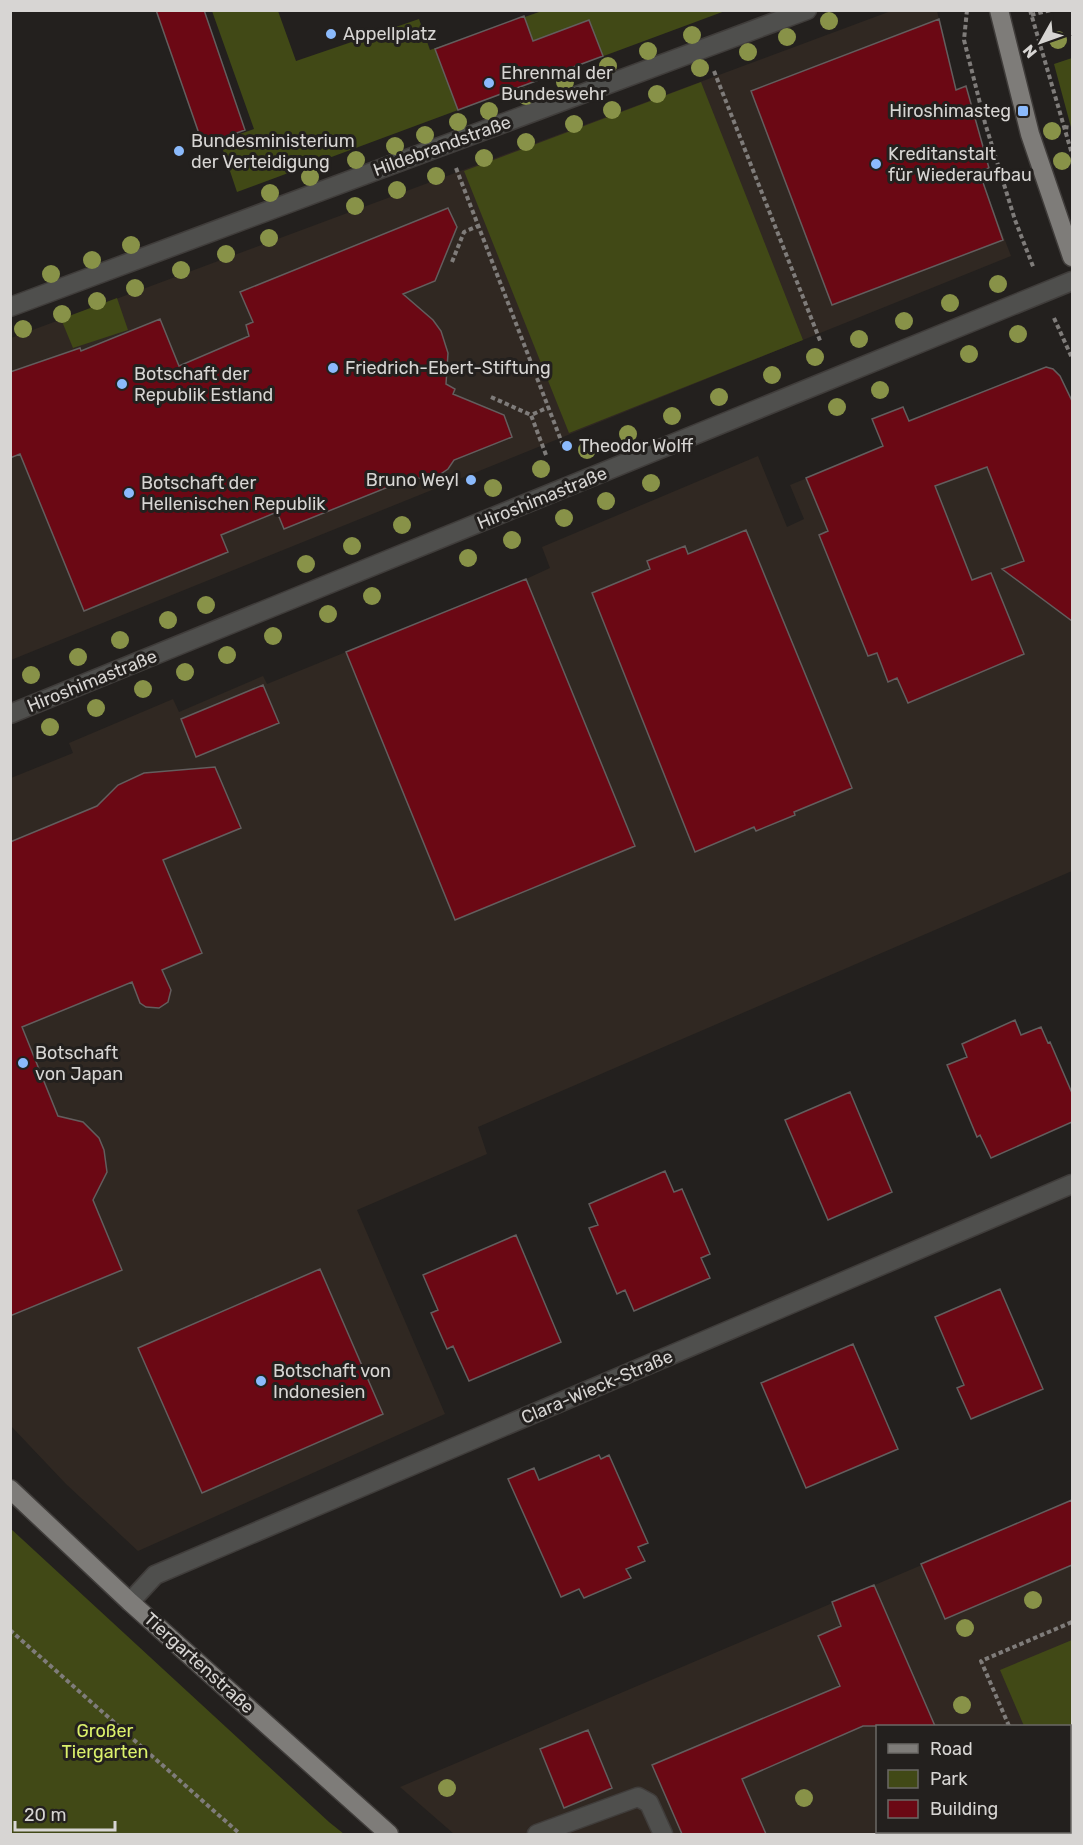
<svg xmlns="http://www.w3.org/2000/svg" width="1083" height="1845" font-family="Rubik,sans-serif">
  <rect width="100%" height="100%" fill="#23201e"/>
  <path fill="#302822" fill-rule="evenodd" d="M891,11H937L956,89L966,86L989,168L979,172L1011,256L11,660V338Z
    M1046,367L1053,369L1060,376L1072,401V871L478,1127L487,1154L357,1210L445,1414L138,1551L66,1484L11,1426V778L73,753L69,743L173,699L179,712L263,676L267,684L526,579L550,568L542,547L758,456L787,527L804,519L790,485L883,447L872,419L903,407L909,420Z
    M1072,1501V1834H454L400,1787ZM878,1726H1070V1832H878Z"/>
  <path fill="#414916" d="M212,11H278L296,61L419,19L430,50L542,11H725L237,192L220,141L254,129Z
    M1072,58V131L1054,64Z
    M701,82L803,340L569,433L464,171Z
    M117,298L128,330L73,348L61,319Z
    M10,1528L329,1822L344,1834H11Z
    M1072,1640V1767L1070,1768V1726H1024L1000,1670Z"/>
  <path fill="#6b0814" stroke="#635e5e" stroke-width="1.5" d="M156,10H204L245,130L203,145Z
    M524,16L533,41L589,20L603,56L458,110L435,49Z
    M939,19L956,90L966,86L989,168L979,171L1003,240L832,305L751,91Z
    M448,208L457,227L435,281L403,294L433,320L441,331L448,353L446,384L455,389L453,394L504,415L512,437L454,460L448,469L436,477L423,479L413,477L284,529L277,512L221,535L228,552L84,611L20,454L10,458V372L80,348L81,351L160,319L179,366L249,336L246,325L253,322L240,292Z
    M1046,367L1053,369L1060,376L1072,401V621L1002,569L1024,561L987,467L935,486L972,580L991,573L1024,654L908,703L897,678L888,682L877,653L868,656L819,535L828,531L806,478L883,446L872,419L903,407L909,421Z
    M746,530L852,788L794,812L795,815L756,831L754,827L695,852L592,593L650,569L647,561L685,546L688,554Z
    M526,579L635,846L455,920L346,652Z
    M263,685L279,723L196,757L181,719Z
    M215,767L241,828L163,860L202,953L162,970L171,990L168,1002L159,1008L146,1007L140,1003L132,982L22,1027L58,1116L83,1122L99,1138L104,1150L107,1172L93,1200L122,1270L10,1316V842L97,806L118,785L144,773Z
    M1015,1020L1021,1035L1041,1027L1048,1043L1050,1042L1072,1093V1122L991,1158L980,1135L977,1137L947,1065L967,1057L962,1044Z
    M850,1092L892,1192L828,1220L785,1120Z
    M665,1171L674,1192L682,1189L710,1254L701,1258L710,1278L634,1311L625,1290L617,1294L589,1228L598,1225L589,1204Z
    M516,1235L561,1342L469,1381L453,1346L447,1349L431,1313L438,1310L423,1275Z
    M320,1269L383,1414L202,1493L138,1348Z
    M1000,1289L1043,1389L971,1419L957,1388L964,1385L935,1317Z
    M853,1344L898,1449L806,1488L761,1383Z
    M599,1455L601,1459L609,1455L648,1543L638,1547L645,1561L626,1569L631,1578L584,1598L579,1589L561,1597L508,1479L534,1468L539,1480Z
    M1072,1500V1565L945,1619L921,1564Z
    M874,1585L935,1726H863L742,1779L766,1834H682L652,1765L840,1686L818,1636L841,1626L832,1602Z
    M588,1730L612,1788L564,1808L540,1749Z"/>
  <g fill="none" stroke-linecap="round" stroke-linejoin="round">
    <defs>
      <path id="minor" d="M10,307L807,10
        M10,714L1072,281
        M130,1602L155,1575L1072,1184
        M537,1834L638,1797L649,1803L663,1834"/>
      <path id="major" d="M999,10L1030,134L1072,257
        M10,1489L130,1602L389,1834"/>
    </defs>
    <use href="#minor" stroke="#403d3b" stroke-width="21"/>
    <use href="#major" stroke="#403d3b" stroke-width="21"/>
    <path stroke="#7f7c7a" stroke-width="4" stroke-dasharray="4.5 3" stroke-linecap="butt" d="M967,10L964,40L985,123L1015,220L1034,269
      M1030,10L1072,154
      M1031,15L1051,10
      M714,71L821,343
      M1064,127L1072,128
      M456,168L564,448
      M452,262L464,232L478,226
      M1054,318L1072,358
      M491,397L531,415
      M546,455L531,415L549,407
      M10,1630L240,1834
      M1009,1726L981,1661L1072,1622
      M1070,1794L1072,1792"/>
    <use href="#minor" stroke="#4f4f4d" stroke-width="18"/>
    <use href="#major" stroke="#7e7c79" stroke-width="18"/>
  </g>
  <g fill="#889248">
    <circle cx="829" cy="21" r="9"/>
    <circle cx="692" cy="35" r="9"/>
    <circle cx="787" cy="37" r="9"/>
    <circle cx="1058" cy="40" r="9"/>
    <circle cx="648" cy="51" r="9"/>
    <circle cx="748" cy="52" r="9"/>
    <circle cx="608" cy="66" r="9"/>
    <circle cx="700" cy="68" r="9"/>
    <circle cx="565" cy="82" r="9"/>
    <circle cx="657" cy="94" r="9"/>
    <circle cx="526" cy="96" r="9"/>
    <circle cx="612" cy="110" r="9"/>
    <circle cx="489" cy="111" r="9"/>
    <circle cx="458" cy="122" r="9"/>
    <circle cx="574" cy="124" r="9"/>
    <circle cx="1052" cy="131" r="9"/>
    <circle cx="425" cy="135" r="9"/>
    <circle cx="526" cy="142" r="9"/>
    <circle cx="395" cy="146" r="9"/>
    <circle cx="484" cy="158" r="9"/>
    <circle cx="356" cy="160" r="9"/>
    <circle cx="1062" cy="161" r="9"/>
    <circle cx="436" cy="176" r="9"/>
    <circle cx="310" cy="177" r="9"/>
    <circle cx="397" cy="190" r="9"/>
    <circle cx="270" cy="193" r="9"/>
    <circle cx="355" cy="206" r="9"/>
    <circle cx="269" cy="238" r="9"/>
    <circle cx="131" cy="245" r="9"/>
    <circle cx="226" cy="254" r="9"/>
    <circle cx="92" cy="260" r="9"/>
    <circle cx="181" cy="270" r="9"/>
    <circle cx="51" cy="274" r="9"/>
    <circle cx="998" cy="284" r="9"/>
    <circle cx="135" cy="288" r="9"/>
    <circle cx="97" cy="301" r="9"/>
    <circle cx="950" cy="303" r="9"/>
    <circle cx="62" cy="314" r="9"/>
    <circle cx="904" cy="321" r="9"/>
    <circle cx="23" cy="329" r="9"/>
    <circle cx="1018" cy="334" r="9"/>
    <circle cx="859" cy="339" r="9"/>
    <circle cx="969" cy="354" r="9"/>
    <circle cx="815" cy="357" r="9"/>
    <circle cx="772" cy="375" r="9"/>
    <circle cx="880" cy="390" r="9"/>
    <circle cx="719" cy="397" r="9"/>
    <circle cx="837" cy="407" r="9"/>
    <circle cx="672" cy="416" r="9"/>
    <circle cx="628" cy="434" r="9"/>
    <circle cx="587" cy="450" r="9"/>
    <circle cx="541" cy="469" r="9"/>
    <circle cx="651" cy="483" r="9"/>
    <circle cx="493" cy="488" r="9"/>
    <circle cx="606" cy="501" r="9"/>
    <circle cx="564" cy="518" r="9"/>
    <circle cx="402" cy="525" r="9"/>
    <circle cx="512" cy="540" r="9"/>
    <circle cx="352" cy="546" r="9"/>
    <circle cx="468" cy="558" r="9"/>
    <circle cx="306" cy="564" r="9"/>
    <circle cx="372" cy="596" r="9"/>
    <circle cx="206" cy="605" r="9"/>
    <circle cx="328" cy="614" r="9"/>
    <circle cx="168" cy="620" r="9"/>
    <circle cx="273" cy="636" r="9"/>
    <circle cx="120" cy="640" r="9"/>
    <circle cx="227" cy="655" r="9"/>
    <circle cx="78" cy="657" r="9"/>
    <circle cx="185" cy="672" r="9"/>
    <circle cx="31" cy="675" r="9"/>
    <circle cx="143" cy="689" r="9"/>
    <circle cx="96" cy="708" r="9"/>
    <circle cx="50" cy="727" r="9"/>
    <circle cx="1033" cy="1600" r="9"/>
    <circle cx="965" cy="1628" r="9"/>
    <circle cx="962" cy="1705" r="9"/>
    <circle cx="447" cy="1788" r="9"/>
    <circle cx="804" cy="1798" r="9"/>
  </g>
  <g fill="#8bbafc" stroke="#23201e" stroke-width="2">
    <circle cx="331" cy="34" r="6"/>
    <circle cx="489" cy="83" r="6"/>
    <rect x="1017" y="105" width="12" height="12" rx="3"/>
    <circle cx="179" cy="151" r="6"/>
    <circle cx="876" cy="164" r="6"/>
    <circle cx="333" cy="368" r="6"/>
    <circle cx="122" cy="384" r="6"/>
    <circle cx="567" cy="446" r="6"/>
    <circle cx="471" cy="480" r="6"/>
    <circle cx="129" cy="493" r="6"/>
    <circle cx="23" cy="1063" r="6"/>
    <circle cx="261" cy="1381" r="6"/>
  </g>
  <g text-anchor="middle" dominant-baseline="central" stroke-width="6" stroke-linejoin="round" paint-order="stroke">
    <g font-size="18" fill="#d7d5d3" stroke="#23201e" text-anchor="start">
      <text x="343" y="34">Appellplatz</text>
      <text x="501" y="73">Ehrenmal der<tspan x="501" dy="21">Bundeswehr</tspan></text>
      <text x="1011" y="111" text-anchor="end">Hiroshimasteg</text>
      <text x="191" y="141">Bundesministerium<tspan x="191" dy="21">der Verteidigung</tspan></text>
      <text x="888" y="154">Kreditanstalt<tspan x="888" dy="21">für Wiederaufbau</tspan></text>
      <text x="345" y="368">Friedrich-Ebert-Stiftung</text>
      <text x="134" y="374">Botschaft der<tspan x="134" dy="21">Republik Estland</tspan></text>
      <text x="579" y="446">Theodor Wolff</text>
      <text x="459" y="480" text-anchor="end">Bruno Weyl</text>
      <text x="141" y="483">Botschaft der<tspan x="141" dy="21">Hellenischen Republik</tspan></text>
      <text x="35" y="1053">Botschaft<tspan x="35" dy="21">von Japan</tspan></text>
      <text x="273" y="1371">Botschaft von<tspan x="273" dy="21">Indonesien</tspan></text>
    </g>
    <g font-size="18" fill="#d7d5d3" stroke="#23201e">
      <text transform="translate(442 146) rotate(-20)">Hildebrandstraße</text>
      <text transform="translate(542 498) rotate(-22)">Hiroshimastraße</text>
      <text transform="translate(92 681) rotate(-22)">Hiroshimastraße</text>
      <text transform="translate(597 1387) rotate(-23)">Clara-Wieck-Straße</text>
      <text transform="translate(199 1663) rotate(42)">Tiergartenstraße</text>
    </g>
    <g font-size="18" fill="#dbf06b" stroke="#23201e">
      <text x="105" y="1731">Großer<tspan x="105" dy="21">Tiergarten</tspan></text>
    </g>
  </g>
  <rect width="1083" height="1845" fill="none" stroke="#d7d5d3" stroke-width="24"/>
  <rect x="876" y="1725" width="195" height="108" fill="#23201e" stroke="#6b6866" stroke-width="1.5"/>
  <rect x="888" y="1744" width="30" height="9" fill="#7e7c79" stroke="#6b6866" stroke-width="1.5"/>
  <text x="930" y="1755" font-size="18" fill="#d7d5d3">Road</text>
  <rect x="888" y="1770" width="30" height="18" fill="#414916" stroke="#6b6866" stroke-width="1.5"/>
  <text x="930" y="1785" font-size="18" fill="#d7d5d3">Park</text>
  <rect x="888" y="1800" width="30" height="18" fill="#6b0814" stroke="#6b6866" stroke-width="1.5"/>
  <text x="930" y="1815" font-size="18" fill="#d7d5d3">Building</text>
  <g transform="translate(1041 42) rotate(230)" stroke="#23201e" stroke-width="4.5" paint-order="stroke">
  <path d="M0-4.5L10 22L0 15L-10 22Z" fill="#d7d5d3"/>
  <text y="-9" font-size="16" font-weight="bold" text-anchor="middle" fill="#d7d5d3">N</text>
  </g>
  <path d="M15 1821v9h100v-9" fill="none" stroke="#d7d5d3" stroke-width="3"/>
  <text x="24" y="1821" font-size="18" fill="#d7d5d3" stroke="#23201e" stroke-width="4.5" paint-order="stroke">20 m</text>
</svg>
